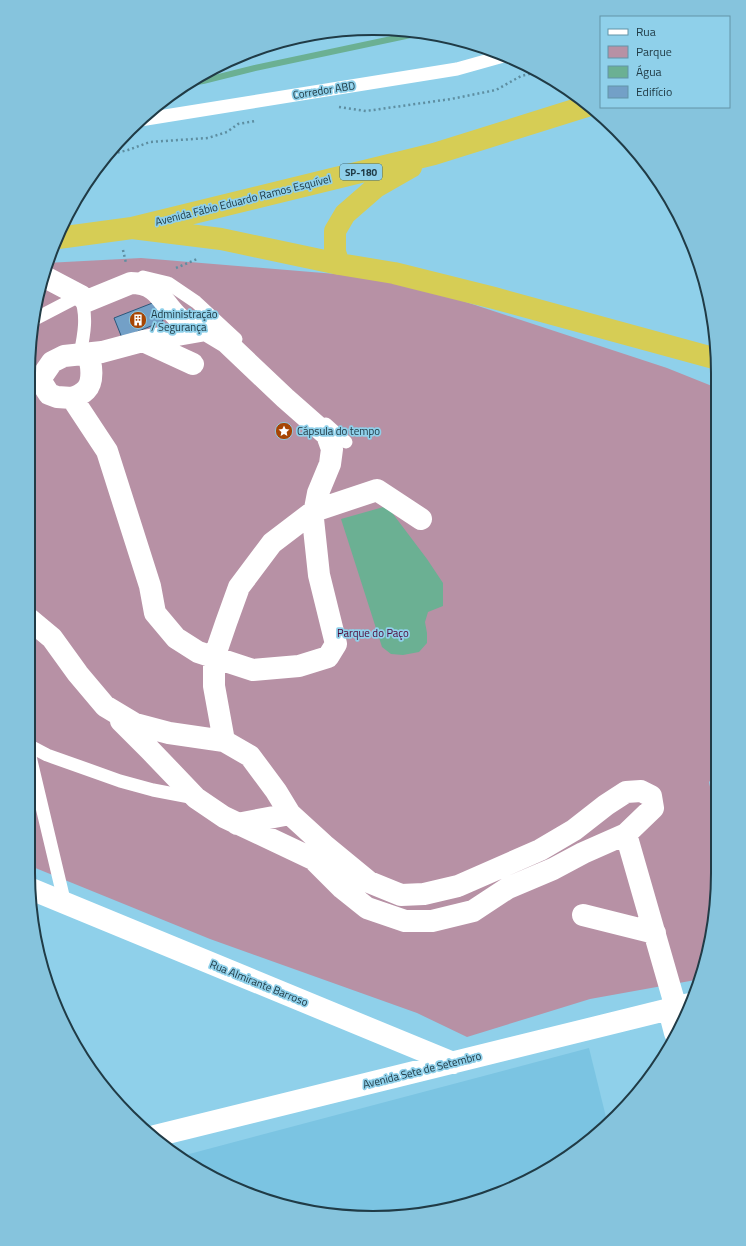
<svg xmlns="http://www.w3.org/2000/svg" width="746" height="1246" font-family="'Titillium Web',sans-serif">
  <rect width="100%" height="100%" fill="#8fd0ea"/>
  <path fill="#7bc4e2" d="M589,1048L607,1121L583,1147L484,1200L373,1218L262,1200L181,1160L178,1157Z"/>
  <path fill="#b791a5" d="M141,258L396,279L667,368L717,388V773L709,782L717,820V896L701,979L590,999L467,1037L417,1013L210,939L28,865L29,350L46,263Z"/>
  <path fill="#6bb093" d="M387,506L427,559L443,583V606L428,612L425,622L427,633V643L419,652L403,655L391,654L382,647L341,519Z"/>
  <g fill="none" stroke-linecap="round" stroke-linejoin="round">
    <path stroke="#6bb093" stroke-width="6" d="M185,84L203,81L255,68L420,33"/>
  </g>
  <path fill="#73a0c7" stroke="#2b577a" d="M155,302L163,321L122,338L114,318Z"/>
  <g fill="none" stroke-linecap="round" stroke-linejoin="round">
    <path stroke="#5e8ea1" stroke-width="2.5" stroke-dasharray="2 3" stroke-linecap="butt" d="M339,107L366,111L451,99L496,90L521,76L538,72
      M108,155L128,150L150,142L208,138L227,132L238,124L255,121
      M123,250L126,263
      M176,268L197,259"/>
    <path stroke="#fff" stroke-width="13" d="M140,120L457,69L507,55
      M143,277L168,283L196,302L236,339
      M80,296C88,315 84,335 80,354
      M35,319L83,294
      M326,424L346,442
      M28,745L47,755L120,781L153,790L195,798
      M28,748L65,904"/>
    <path stroke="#fff" stroke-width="22" d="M43,276L81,296L87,301L131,283C160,283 162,304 180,319C186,324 198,327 206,330
      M206,330L226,342L285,398L327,435L332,449L330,464L318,493L313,519L319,575L336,644L328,657L299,666L253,670L198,652L176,638L155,613L150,586L107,451L72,398L57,397L49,394L42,383L43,375L52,362L64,356L102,352L143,341Z
      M143,341L193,364
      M72,398C78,396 82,394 86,390C94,382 92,363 87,354
      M28,618L52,638L78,674L105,706L135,724L169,733L224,741L250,756L276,791L290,814L324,845L369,882L401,895L424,894L458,886L540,850L574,830L606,805L626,792L641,791L651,796L653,808L626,834L676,1008
      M121,721L150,750L196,798L224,817L313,859L342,888L367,908L405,921H432L473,911L508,888L553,869L583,853L626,834
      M224,741L214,686V658L226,623L239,587L272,543L314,511L377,490L421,519
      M237,824L290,814
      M31,889L453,1063
      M583,915L655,933
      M669,1010L675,1033
      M155,1136L690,1004"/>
    <path stroke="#d6cd55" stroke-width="22" d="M132,228L221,239L339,264L394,273L494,298L717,359
      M58,238L132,228L434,154L587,106
      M339,264L335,252V231L345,214L376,187L411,167"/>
  </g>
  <defs>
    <symbol id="building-disc" viewBox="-11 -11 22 22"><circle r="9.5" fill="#a74504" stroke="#8fd0ea"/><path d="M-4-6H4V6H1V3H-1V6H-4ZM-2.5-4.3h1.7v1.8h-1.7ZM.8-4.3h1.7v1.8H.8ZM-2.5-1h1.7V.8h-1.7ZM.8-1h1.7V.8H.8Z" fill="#fff"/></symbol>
    <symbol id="sight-disc" viewBox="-11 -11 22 22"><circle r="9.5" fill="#a74504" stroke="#8fd0ea"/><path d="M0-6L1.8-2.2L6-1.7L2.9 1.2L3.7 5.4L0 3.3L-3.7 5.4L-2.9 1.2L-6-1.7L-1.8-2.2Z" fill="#fff"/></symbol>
  </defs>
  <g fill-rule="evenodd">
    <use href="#building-disc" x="128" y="310" width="20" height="20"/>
    <use href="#sight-disc" x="274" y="421" width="20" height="20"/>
  </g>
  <g text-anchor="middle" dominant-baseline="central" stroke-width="3.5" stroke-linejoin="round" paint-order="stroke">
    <rect fill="#8fd0ea" stroke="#416877" stroke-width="1" x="340" y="164" width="42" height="16" rx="3"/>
    <g font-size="10" font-weight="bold" fill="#203b46">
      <text x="361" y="172">SP-180</text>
    </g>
    <g font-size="11" fill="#203b46" stroke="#8fd0ea">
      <text transform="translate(324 90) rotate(-9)">Corredor ABD</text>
      <text transform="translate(243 200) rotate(-14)">Avenida Fábio Eduardo Ramos Esquível</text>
      <text transform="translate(259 983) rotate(22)">Rua Almirante Barroso</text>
      <text transform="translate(422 1070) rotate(-14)">Avenida Sete de Setembro</text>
    </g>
    <g font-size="11" fill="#203b46" stroke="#8fd0ea" text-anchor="start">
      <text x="151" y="314">Administração<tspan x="151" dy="13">/ Segurança</tspan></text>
      <text x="297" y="431">Cápsula do tempo</text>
    </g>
    <g font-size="11" fill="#4f0838" stroke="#8fd0ea">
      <text x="373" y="633">Parque do Paço</text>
    </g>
  </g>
  <path d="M0 0H746V1246H0ZM373 35H373A338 338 0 0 1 711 373V873A338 338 0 0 1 373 1211H373A338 338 0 0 1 35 873V373A338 338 0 0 1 373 35Z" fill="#86c4dd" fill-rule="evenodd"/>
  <path fill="none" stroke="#203b46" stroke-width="2" d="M373 35H373A338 338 0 0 1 711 373V873A338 338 0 0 1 373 1211H373A338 338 0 0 1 35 873V373A338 338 0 0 1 373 35Z"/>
  <rect x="600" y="16" width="130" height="92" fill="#8fd0ea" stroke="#6394a8"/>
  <rect x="608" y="29" width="20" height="6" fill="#ffffff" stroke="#6394a8"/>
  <text x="636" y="36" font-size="12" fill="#203b46">Rua</text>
  <rect x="608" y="46" width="20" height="12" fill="#b791a5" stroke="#6394a8"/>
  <text x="636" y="56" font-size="12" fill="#203b46">Parque</text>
  <rect x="608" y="66" width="20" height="12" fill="#6bb093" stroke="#6394a8"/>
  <text x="636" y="76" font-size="12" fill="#203b46">Água</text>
  <rect x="608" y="86" width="20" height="12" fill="#73a0c7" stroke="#6394a8"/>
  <text x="636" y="96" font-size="12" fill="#203b46">Edifício</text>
</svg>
